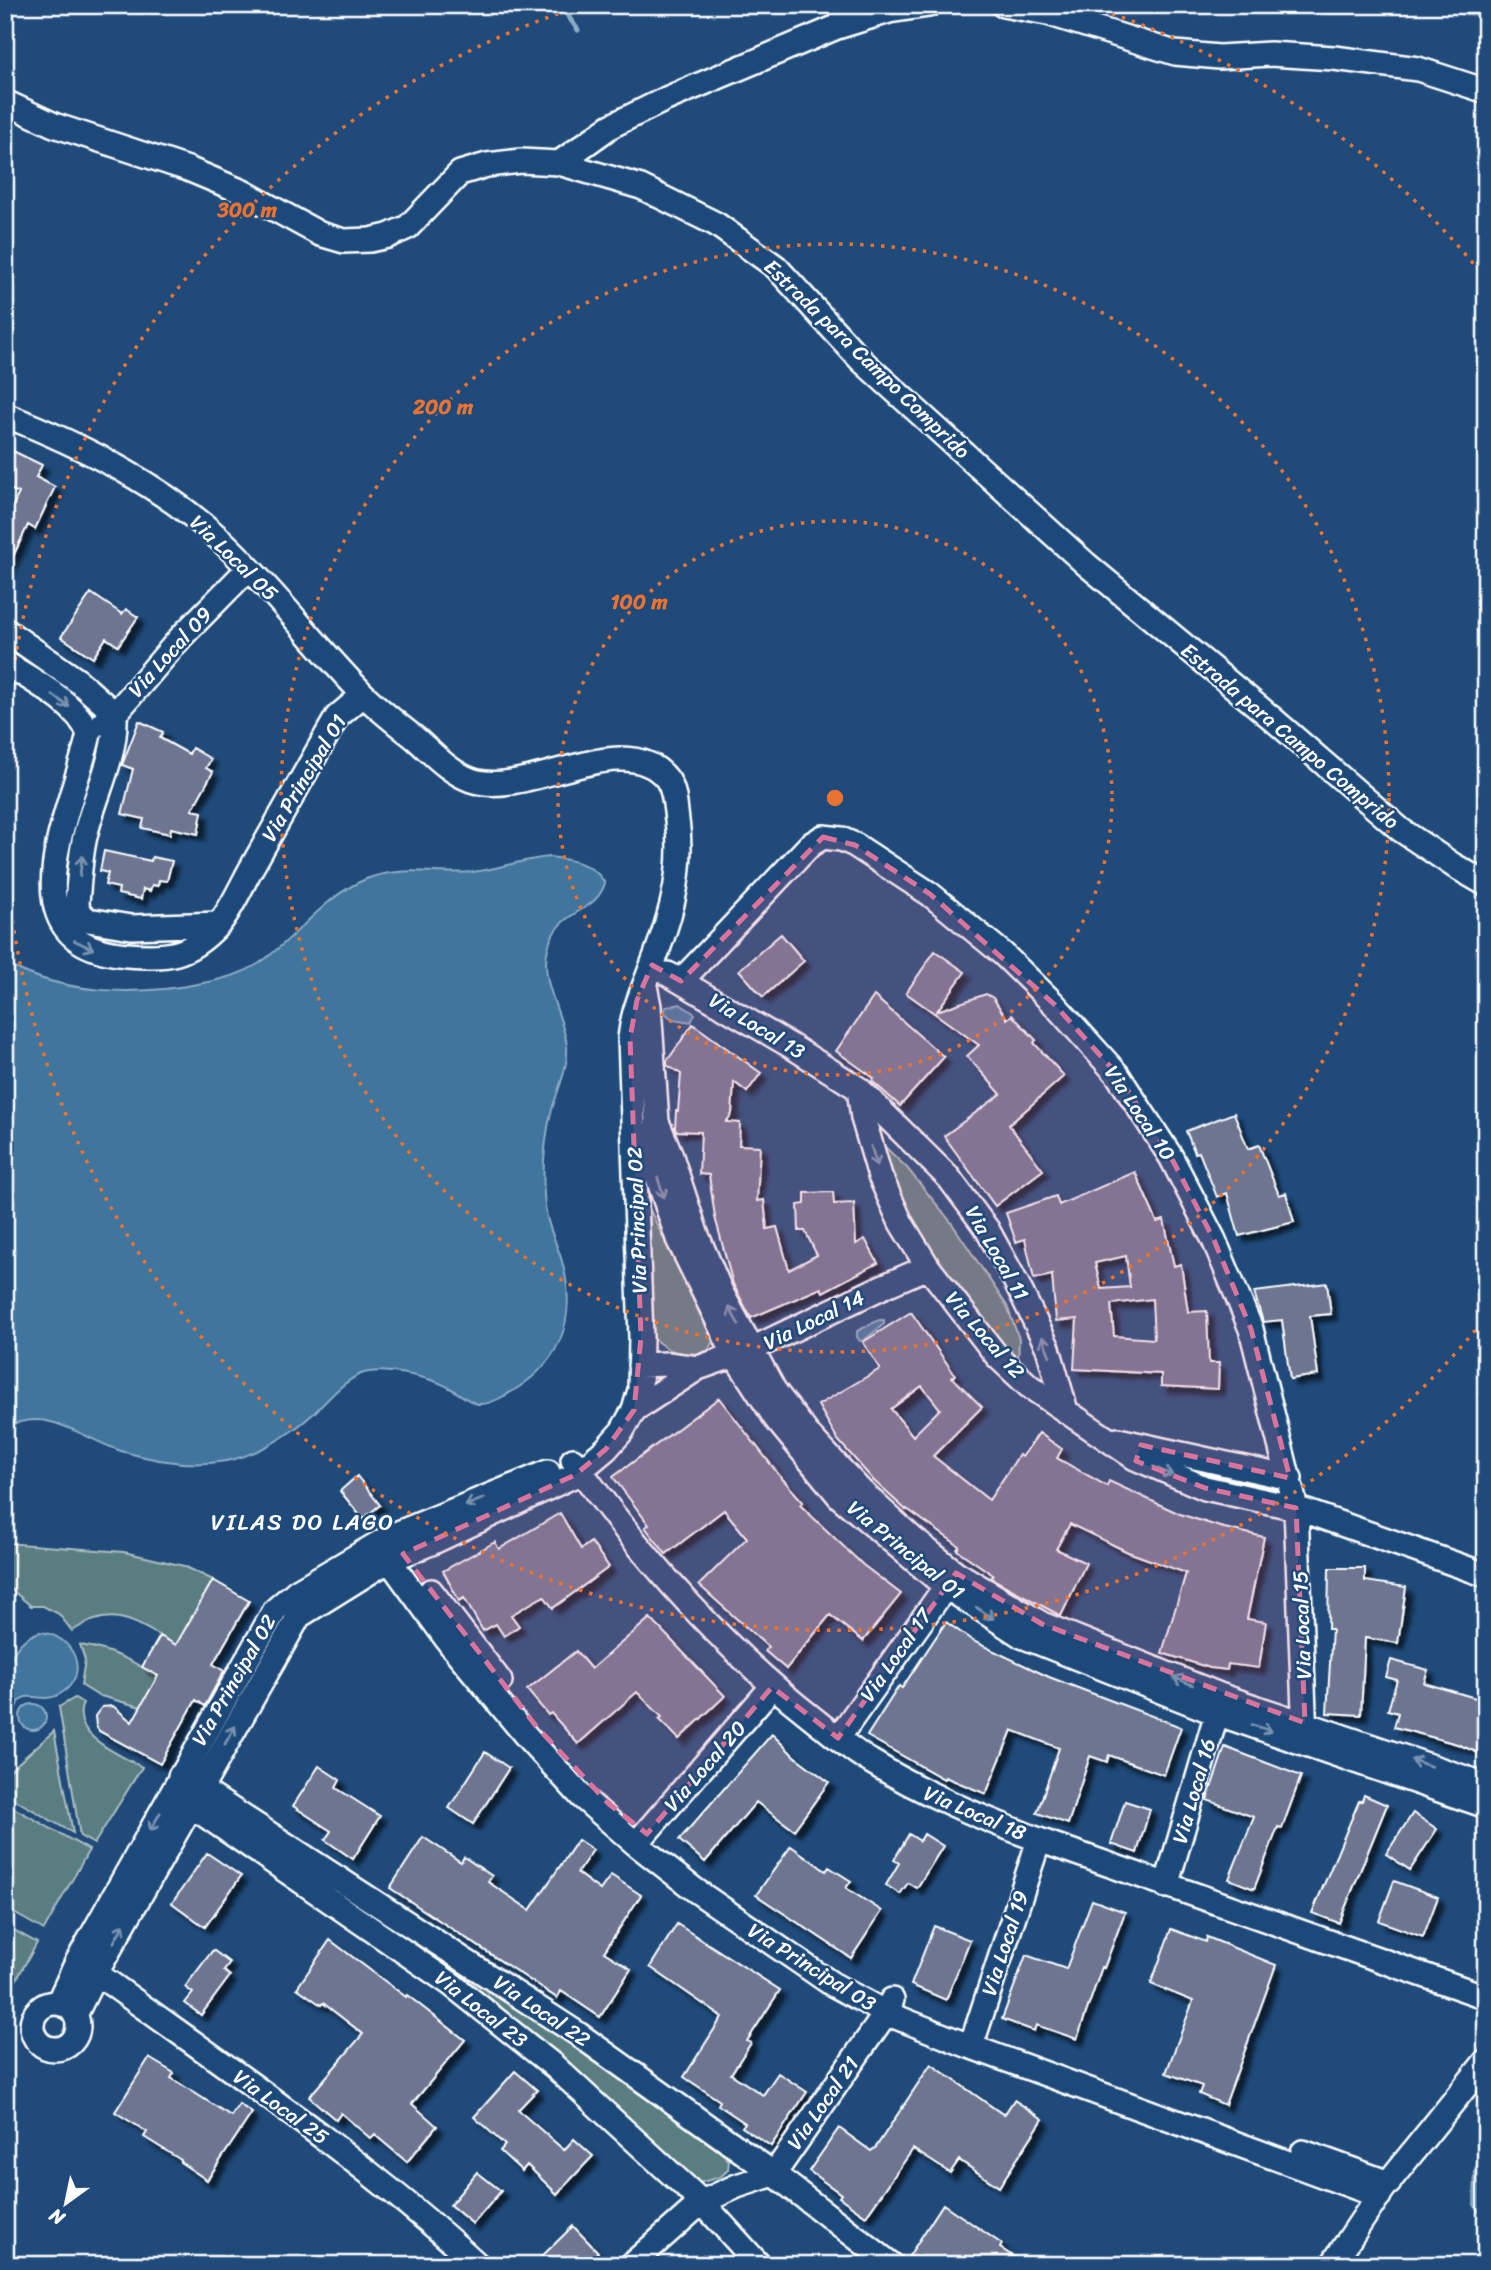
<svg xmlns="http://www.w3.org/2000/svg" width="1491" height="2270" font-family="Sriracha,sans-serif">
  <defs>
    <filter id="shadow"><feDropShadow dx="6" dy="6" stdDeviation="2" flood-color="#0009"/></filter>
  </defs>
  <rect width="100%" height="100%" fill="#1f4a7a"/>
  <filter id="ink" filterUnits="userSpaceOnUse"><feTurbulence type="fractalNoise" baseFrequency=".0143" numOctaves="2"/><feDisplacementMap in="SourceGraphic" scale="14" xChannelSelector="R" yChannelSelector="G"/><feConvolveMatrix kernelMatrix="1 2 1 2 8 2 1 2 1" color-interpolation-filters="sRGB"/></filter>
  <g filter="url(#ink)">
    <path fill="#5a7d82" stroke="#acbec0" stroke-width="2" d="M881,1143L907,1168L951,1222L1007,1306L1019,1339L1018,1365L936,1267L889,1173Z
      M649,1208L713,1341L708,1351C687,1357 665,1353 651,1335Z
      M5,1543L124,1552L184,1566L213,1580L176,1645C135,1623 116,1603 72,1631L59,1614L43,1606H31L5,1584Z
      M80,1645C110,1649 132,1661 158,1676L141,1707L97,1695L81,1685L85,1660Z
      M75,1698L83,1703C69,1735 120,1755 142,1767L94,1844L80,1836L59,1707Z
      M54,1731L73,1833L5,1794V1775Z
      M5,1803L89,1850L44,1930L5,1908Z
      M331,1885L560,2034L719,2151L729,2160L728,2170L720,2177L699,2183L530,2031L445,1969L328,1889Z
      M5,1925L37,1943L5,2000Z"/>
    <path fill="#41749e" stroke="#8dacc5" stroke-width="2" d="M550,857C572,860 593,863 605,883C595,916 558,907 548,948C539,982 563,1013 567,1046C569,1070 555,1094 550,1117C547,1131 545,1147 544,1161C543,1180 543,1199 547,1217C551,1234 559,1249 563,1265C578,1324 557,1368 504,1396C497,1400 487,1405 478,1404C467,1401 458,1392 448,1387C430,1377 380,1366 361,1374C342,1382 328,1400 313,1414C291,1434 256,1456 226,1461C191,1467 154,1461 121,1451C81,1438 48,1405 5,1428V963C66,996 142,996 208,982C226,978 242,974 258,964C296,939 322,897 366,879C401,865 437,875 472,872C499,869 523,859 550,857Z
      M680,1004L695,1014L691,1022L672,1019L664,1012L666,1007Z
      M879,1320H884V1324L864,1340L860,1341L857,1337V1331Z
      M40,1632C74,1635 92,1675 60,1694C46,1703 31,1693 23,1698C14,1704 13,1721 5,1731C5,1695 0,1643 40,1632Z
      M20 1717a13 13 0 1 1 26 0a13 13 0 1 1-26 0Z
      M1486,2146V2221L1474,2205L1475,2170Z"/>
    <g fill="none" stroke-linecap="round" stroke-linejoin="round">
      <path stroke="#8dacc5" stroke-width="5" d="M560,5L578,30"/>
    </g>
    <path fill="#6d7491" stroke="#fff" stroke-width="2" fill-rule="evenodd" filter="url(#shadow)" d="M13,451L42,465L36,477L55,487L35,529L28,525L5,573V522L19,493L5,487V467Z
      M91,593L122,614L126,609L138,617L118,646L106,638L93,658L61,637Z
      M139,721L163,732L160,738L189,754L192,748L211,759L206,768L213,772L192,810L202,812L198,834L171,828L170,834L142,828L144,819L122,814L133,769L122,765Z
      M104,851L151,861L152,857L172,861L167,881L159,880L158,886L152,885L150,891L143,889L141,899L118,894L119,888L105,885L108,873L100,871Z
      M781,934L804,961L763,997L739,970Z
      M935,951L965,972L937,1011L986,994L993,998L1007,1019L1012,1015L1036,1040L1034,1043L1064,1076L1009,1125L1043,1170L995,1206L944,1136L1001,1094L967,1056L979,1045L906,993Z
      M874,996L944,1057L900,1106L872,1081L874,1078L836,1051Z
      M693,1024L761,1073L747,1092L734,1082L732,1114L726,1122L740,1123L739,1145L760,1146L757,1201L764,1200L767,1229L777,1227L789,1270L817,1255L805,1231H799L798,1205L805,1204V1193L833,1192L834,1204L854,1203L856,1244L865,1239L878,1263L823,1292L821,1288L751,1318L733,1284L715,1217L709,1175L699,1174L701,1132L676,1131L675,1128L676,1111H678L681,1074L667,1065V1061Z
      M1234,1113L1248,1149L1259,1145L1279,1195L1286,1193L1294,1222L1239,1236L1227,1193L1217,1197L1199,1152L1195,1153L1186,1131Z
      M1135,1172L1157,1222L1164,1220L1174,1266L1181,1264L1188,1312L1207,1311L1209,1363H1219L1218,1389L1161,1386V1374L1074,1369L1077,1319L1056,1321L1052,1275L1034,1279L1025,1239L1016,1242L1006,1213L1056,1196L1059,1205ZM1126,1256L1130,1287L1101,1289L1095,1263ZM1152,1299L1154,1339L1114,1336L1111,1304Z
      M1327,1283L1331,1314L1310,1316L1318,1375L1290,1379L1282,1320L1263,1322L1254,1292Z
      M911,1312L955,1375L952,1377L982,1407L933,1456L989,1500L1019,1455L1022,1457L1039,1433L1062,1449L1057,1458L1107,1486L1109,1481L1180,1514L1220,1527L1264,1537L1247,1619L1266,1622L1259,1668L1228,1664L1227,1670L1210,1668L1162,1653L1186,1573L1128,1552L1070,1524L1056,1549L1086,1563L1061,1616L991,1578L993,1575L957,1550L959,1546L907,1509L906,1510L874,1481L838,1440L818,1405L880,1369L863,1342ZM922,1386L940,1409L913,1436L891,1409Z
      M719,1398L780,1476L803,1502L800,1505L863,1565L901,1594L863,1641L830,1615L786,1669L765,1651L768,1647L699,1585L747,1538L724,1510L666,1554L645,1527L649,1525L613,1477Z
      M357,1476L380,1505L363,1519L340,1491Z
      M560,1513L581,1549L591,1542L609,1567L553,1608L544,1596L511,1615L519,1626L504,1636L496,1624L483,1631L464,1598L459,1601L443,1571L495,1542L499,1549Z
      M1329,1568H1365V1581L1406,1587L1398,1643L1365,1638L1361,1715L1327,1713L1332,1629H1328Z
      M213,1580L249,1601L213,1664L224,1671L205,1706L196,1700L160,1764L99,1731L96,1726L95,1716L102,1707L113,1706L132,1722L158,1676L142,1667L160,1636L176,1645Z
      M650,1618L725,1696L679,1739L659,1719L662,1717L637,1692L578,1744L551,1713L548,1715L527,1690L576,1651L591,1669Z
      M946,1622L973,1641L1049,1677L1181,1727L1164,1775L1109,1755L1107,1762L1090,1756L1068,1824L1037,1813L1059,1748L1012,1730L986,1794L945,1777L944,1779L867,1736L899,1686L902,1688Z
      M1391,1660L1428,1670L1424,1683L1486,1701V1756L1457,1744L1394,1727L1398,1713L1388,1710L1397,1680L1386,1677Z
      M772,1734L794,1756L829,1782L794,1830L756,1802L705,1862L679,1840Z
      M1225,1747L1301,1776L1282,1828L1278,1827L1254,1889L1229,1879L1254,1817L1207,1800Z
      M485,1752L509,1768L473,1824L449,1808Z
      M319,1766L340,1780L336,1788L380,1816L353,1859L325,1840L331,1831L293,1806Z
      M1364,1795L1387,1805L1339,1923L1312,1913L1359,1801H1362Z
      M1125,1801L1150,1809L1137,1853L1111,1844Z
      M1413,1813L1437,1829L1410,1870L1386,1854Z
      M909,1834L920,1841L924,1834L943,1846L917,1888L908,1883L900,1894L886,1885L899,1863L894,1860Z
      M423,1837L461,1862L464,1857L492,1876L488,1882L530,1910L578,1840L593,1850L577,1873L600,1890L611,1875L641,1895L604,1952L631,1969L600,2017L561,1991L557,1998L390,1888Z
      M791,1846L826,1871L829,1867L851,1881L846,1888L882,1911L851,1958L756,1895Z
      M207,1853L241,1876L205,1927L172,1903Z
      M1394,1881L1438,1897L1423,1937L1379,1921Z
      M1092,1900L1125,1912L1104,1968L1102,1967L1077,2039L1036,2025L1034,2031L1002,2019L1026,1955L1066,1969Z
      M677,1924L780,1990L747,2041L751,2043L731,2074L763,2095L778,2073L807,2092L771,2146L742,2127L745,2123L718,2105L720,2101L684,2077L722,2017L650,1967Z
      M934,1926L970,1940L946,2000L911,1985Z
      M1171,1929L1206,1942L1207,1937L1276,1965L1225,2105L1199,2094L1202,2086L1166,2073L1193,2001L1151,1984Z
      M330,1940L406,1997L407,1995L465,2040L412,2104L437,2126L407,2162L375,2135L371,2139L341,2113L336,2120L309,2097L363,2034L323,2003L321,2005L297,1988Z
      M213,1950L230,1963L224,1971L230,1976L201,2015L185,2003L193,1993L185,1987Z
      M149,2058L174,2073L171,2078L231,2116L239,2104L252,2113L207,2180L180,2162L181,2160L144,2137L147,2132L115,2112Z
      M931,2064L1004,2115L1014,2100L1043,2119L999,2187L959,2160L950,2173L913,2149L866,2216L839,2197L841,2194L809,2171L839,2128L871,2151L876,2147Z
      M515,2071L537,2090L518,2110L564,2150L574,2139L593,2156L557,2194L527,2165L522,2171L500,2151L505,2145L474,2117Z
      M477,2172L501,2191L473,2224L450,2205Z
      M943,2204L1002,2244L1000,2248L1027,2265H923L909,2256Z
      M573,2226L598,2252L584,2265H533Z"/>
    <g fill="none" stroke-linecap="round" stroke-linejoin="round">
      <defs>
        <path id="service" d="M5,6L6,5"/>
        <path id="minor" d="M1003,5L1047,13L1175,53L1219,57L1270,54L1334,58L1418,69L1486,91
          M837,27L889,11L929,5
          M5,102L54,125L188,169L243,192L320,234L344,241L370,240L388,236L408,227L460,173L487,165L521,161L559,163L641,187L716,224L776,267L861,360L1086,564L1274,720L1401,830L1453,865L1486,884
          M559,163L611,126L666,99L837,27L853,5
          M5,415C83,446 162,485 223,542C273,589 314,644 362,693C378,709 397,724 415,738C432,753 449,772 471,780C526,800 625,725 667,779C675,790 675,806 677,820C685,876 668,925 648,976C639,1000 633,1012 630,1038L641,1337L640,1390L634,1410L622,1431L606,1449L575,1475L431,1543L389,1560L299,1616L96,1973L75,2015
          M5,630L78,681L115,714C117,759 93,797 84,841C80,861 79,882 77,902L78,911L88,920L131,927L219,924
          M5,663C33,681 77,703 89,734C72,812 0,945 127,955C168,958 188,957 218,925C231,911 243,882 253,865C281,816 309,766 337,717L363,695
          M103,723L115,714L182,636L249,568
          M668,974L791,1046L859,1089L949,1178L987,1229L1017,1284L1048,1348L1066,1411
          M681,981L810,845L823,837L841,839L855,845L930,894L1003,954L1054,1004L1117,1074L1171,1157L1214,1240L1251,1329L1296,1508L1486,1575
          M645,986L649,1006L657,1122L650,1154L678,1239L735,1356L776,1419L840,1497L945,1586L1022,1636L1216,1713L1486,1806
          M859,1089L863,1118L880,1176L901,1223L928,1267L997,1356L1029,1386L1135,1458L1205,1488L1296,1508L1305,1736
          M657,1122L670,1153L696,1233L721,1292L774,1390L807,1433L862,1492L912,1538L956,1573L1042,1624L1222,1696L1486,1785
          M640,1365L667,1364L698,1368
          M634,1410L698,1368L752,1349L884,1286L928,1267
          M1118,1440L1290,1478
          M573,1460C642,1557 721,1647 815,1720C833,1734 851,1750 870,1761C924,1794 980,1817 1039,1840L1486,1997
          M380,1543L389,1560L451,1645L527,1737L582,1797L636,1844L695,1890L832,1984L886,2013L969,2046L1379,2196
          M431,1591L500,1681
          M838,1738L954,1575
          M180,1776L578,2034L774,2174L892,2265
          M180,1798L451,1984L554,2066L702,2202L759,2265
          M636,1844L772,1687
          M1166,1886L1221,1699
          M83,1970L96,1973C226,2067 360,2157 478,2265
          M32 2026a23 23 0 1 1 46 0a23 23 0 1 1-46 0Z
          M58,2003L77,1962L275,1610L297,1591L391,1536L548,1472
          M969,2046L975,2034L1039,1840
          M1303,2152L1389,2183
          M631,2265L702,2202L737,2186L774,2174L886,2013L892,2000
          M1332,2265L1383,2189L1486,2061"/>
      </defs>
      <use href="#service" stroke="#fff" stroke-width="16"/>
      <use href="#minor" stroke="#fff" stroke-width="28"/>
      <use href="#service" stroke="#1f4a7a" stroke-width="10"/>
      <use href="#minor" stroke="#1f4a7a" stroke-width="23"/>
    </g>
    <defs><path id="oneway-shaft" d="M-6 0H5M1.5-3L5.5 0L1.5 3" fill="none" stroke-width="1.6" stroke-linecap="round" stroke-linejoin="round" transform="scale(1.75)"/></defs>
    <g stroke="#7992af">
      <use href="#oneway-shaft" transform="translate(61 701) rotate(35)"/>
      <use href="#oneway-shaft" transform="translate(81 866) rotate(-83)"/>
      <use href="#oneway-shaft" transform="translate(84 945) rotate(25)"/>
      <use href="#oneway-shaft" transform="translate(874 1156) rotate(73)"/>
      <use href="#oneway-shaft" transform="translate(661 1188) rotate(72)"/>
      <use href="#oneway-shaft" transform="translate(734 1316) rotate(-119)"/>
      <use href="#oneway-shaft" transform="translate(1046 1346) rotate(-112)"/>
      <use href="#oneway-shaft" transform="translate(1163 1471) rotate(24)"/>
      <use href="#oneway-shaft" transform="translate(475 1502) rotate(158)"/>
      <use href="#oneway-shaft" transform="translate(985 1613) rotate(33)"/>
      <use href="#oneway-shaft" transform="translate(1183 1681) rotate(-158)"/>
      <use href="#oneway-shaft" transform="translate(1262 1728) rotate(18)"/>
      <use href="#oneway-shaft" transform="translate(230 1735) rotate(-61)"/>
      <use href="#oneway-shaft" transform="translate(1421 1763) rotate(-161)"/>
      <use href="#oneway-shaft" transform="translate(155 1822) rotate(119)"/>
      <use href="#oneway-shaft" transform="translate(119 1933) rotate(-61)"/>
    </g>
  </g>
  <path fill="#da749d" fill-opacity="0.2" stroke="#da749d" stroke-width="5" stroke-dasharray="14 9" stroke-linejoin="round" d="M823,837L855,845L930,894L1054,1004L1117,1074L1171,1157L1214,1240L1251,1329L1290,1478L1141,1445L1136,1461L1205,1488L1296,1508L1305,1723L1042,1624L956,1573L838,1738L772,1687L647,1834L609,1804L536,1726L403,1554L575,1475L606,1449L634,1410L641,1337L630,1038L637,1000L652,965L681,981Z"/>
  <g fill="none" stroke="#eb7230" stroke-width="3.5" stroke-dasharray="3.5 7">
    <circle cx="835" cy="798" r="277"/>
    <circle cx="835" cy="798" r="554"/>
    <path d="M1482 1322A832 832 0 0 1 6 863M6 733A832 832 0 0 1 578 7M1092 7A832 832 0 0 1 1482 274"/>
  </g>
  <g text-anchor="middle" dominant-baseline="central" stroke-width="5" stroke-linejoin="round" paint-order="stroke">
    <g font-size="21" fill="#fff" stroke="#1f4a7a">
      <text transform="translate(867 359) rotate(44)">Estrada para Campo Comprido</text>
      <text transform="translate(234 558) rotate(44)">Via Local 05</text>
      <text transform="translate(170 652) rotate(-48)">Via Local 09</text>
      <text transform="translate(1290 736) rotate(40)">Estrada para Campo Comprido</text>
      <text transform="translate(304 778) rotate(-59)">Via Principal 01</text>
      <text transform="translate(757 1026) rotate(31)">Via Local 13</text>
      <text transform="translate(1140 1113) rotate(56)">Via Local 10</text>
      <text transform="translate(637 1220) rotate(-92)">Via Principal 02</text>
      <text transform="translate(997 1253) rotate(60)">Via Local 11</text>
      <text transform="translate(814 1320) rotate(-26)">Via Local 14</text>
      <text transform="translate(985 1335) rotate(49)">Via Local 12</text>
      <text transform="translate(906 1550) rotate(39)">Via Principal 01</text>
      <text transform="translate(1302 1625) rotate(-92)">Via Local 15</text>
      <text transform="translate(896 1655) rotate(-55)">Via Local 17</text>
      <text transform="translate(234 1680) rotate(-60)">Via Principal 02</text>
      <text transform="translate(705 1766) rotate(-49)">Via Local 20</text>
      <text transform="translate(1194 1791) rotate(-74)">Via Local 16</text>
      <text transform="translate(975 1813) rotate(23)">Via Local 18</text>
      <text transform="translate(1005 1943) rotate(-72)">Via Local 19</text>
      <text transform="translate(812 1967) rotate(32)">Via Principal 03</text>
      <text transform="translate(481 2009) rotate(38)">Via Local 23</text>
      <text transform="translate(542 2011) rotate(34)">Via Local 22</text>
      <text transform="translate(823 2103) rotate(-55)">Via Local 21</text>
      <text transform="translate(281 2107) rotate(36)">Via Local 25</text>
    </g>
    <g font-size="23" letter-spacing="2" fill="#fff" stroke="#1f4a7a">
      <text x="303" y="1522">VILAS DO LAGO</text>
    </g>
  </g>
  <circle cx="835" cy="798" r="10" fill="#eb7230" stroke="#1f4a7a" stroke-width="3.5"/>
  <g font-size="21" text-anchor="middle" font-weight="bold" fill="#eb7230" stroke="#1f4a7a" stroke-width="5" stroke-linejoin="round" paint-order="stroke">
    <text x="247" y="217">300 m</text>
    <text x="443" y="414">200 m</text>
    <text x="639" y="609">100 m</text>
  </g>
  <rect width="1491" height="2270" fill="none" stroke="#1f4a7a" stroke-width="28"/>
  <rect x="14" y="14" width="1463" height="2242" fill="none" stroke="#fff" stroke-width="2.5" filter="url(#ink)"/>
  <g transform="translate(66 2203) rotate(213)" stroke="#1f4a7a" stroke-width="5" paint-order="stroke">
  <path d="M0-5L12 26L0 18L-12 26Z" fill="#ffffff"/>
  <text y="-10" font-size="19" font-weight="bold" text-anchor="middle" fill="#ffffff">N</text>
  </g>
</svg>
